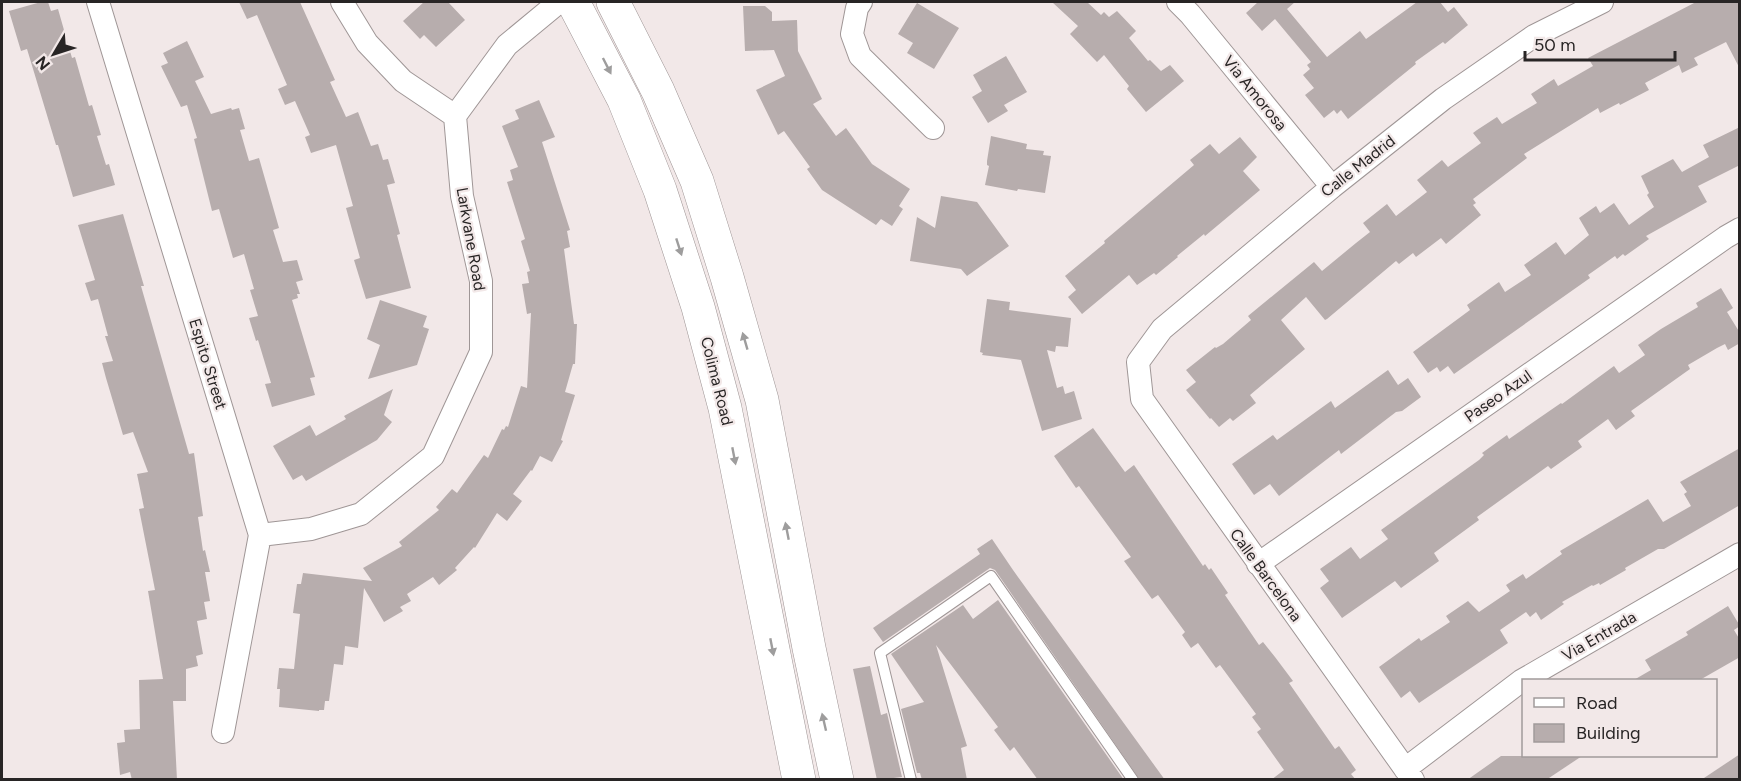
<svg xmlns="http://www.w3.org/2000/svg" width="1741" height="781" font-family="Figtree,sans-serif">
  <rect width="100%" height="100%" fill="#f2e8e8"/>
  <path fill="#b7adad" d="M41,2H48L51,11L58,9L72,58L75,57L89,106L92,105L101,135L97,136L106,165L109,164L115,185L73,197L58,145H56L27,49L21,51L9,11Z
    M239,2H300L335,80L330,82L346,117L358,112L371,146L378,144L383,160L388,159L395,183L387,185L400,234L397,235L411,288L366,299L354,260L360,258L346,208L353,206L336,145L311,153L305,137L310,135L295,101L285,105L278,89L287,85L257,15L247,19Z
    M424,2H448L465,20L436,47L424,35L420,39L403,21Z
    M1052,2H1087L1101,15L1104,12L1109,17L1117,11L1136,31L1129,38L1148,61L1150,60L1161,71L1170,65L1184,81L1146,112L1127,89L1129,86L1104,55L1097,62L1070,34L1078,26Z
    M1258,2H1295L1287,9L1327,57L1360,31L1366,39L1417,2H1440L1448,12L1454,7L1468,25L1445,44L1443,42L1415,62L1416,64L1348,119L1341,110L1337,114L1334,110L1324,118L1305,95L1314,88L1303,75L1310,69L1307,65L1311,62L1275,19L1262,31L1246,13Z
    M1696,2H1740V69L1726,42L1694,58L1698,65L1682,73L1679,65L1645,83L1649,90L1620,105L1619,103L1600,113L1598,108L1524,154L1527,158L1473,199L1476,203L1473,205L1481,215L1446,244L1441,238L1416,257L1413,253L1399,264L1396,261L1327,319L1325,320L1306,297L1281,320L1305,349L1250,395L1256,403L1233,421L1230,418L1219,427L1211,418L1210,419L1186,390L1196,382L1186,370L1215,347L1216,348L1223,344L1251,320L1248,316L1314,262L1322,271L1356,243L1370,232L1363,223L1387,204L1396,216L1427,192L1417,180L1442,160L1448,167L1481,143L1473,133L1477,130L1497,117L1502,124L1537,103L1531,94L1554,79L1558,86L1593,66L1588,58Z
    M917,3L959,28L934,69L907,53L913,43L898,34Z
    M743,6H765L772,12V21L797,20L798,51L822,99L813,104L836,136L846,128L872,164L910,189L899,206L903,209L892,226L881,219L876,225L822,190L807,169L810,167L784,131L778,135L756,90L785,76L774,50L745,51Z
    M187,41L204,77L195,81L211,114L231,108L232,110L239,108L245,129L240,130L249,161L259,158L279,228L273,230L283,262L297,260L303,280L296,282L300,294H297L298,298L292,300L315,377L310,378L315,395L272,407L265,384L271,383L258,340L256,341L249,318L258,316L250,290L254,289L244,254L233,258L219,209L212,211L194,139L197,138L187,105L181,107L161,66L168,63L163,53Z
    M1006,56L1027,92L1004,105L1008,111L988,123L972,97L982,91L973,75Z
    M539,100L555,137L542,142L570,230L567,231L570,247L564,249L574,324H577L575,364H573L565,392L575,395L561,440L563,441L552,462L540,456L532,471L531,470L513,494L522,501L507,521L497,513L475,548L474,547L455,568L457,570L439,585L433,577L407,594L411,601L400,607L403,611L384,622L364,588L358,648L345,646L343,665L334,664L329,701H325L324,710H319V711L279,707L280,689H277L279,668L294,669L300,614L293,613L297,584H301L303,573L372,581L363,568L402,546L399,542L439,510L436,507L452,489L457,493L484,455L488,458L502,429L504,430L506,426L508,427L521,386L527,388L531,313L527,314L522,284L529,283L527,272L530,271L521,241L525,239L507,182L513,180L510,170L518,167L502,126L519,119L515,110Z
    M1740,127V165L1698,186L1707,202L1646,236L1649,239L1625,256L1623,254L1617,259L1615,256L1588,275L1590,278L1454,374L1448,366L1440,372L1437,367L1428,373L1413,352L1470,310L1467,305L1499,282L1505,292L1531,275L1524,265L1556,242L1565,255L1589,235L1579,218L1596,206L1600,213L1614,203L1629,225L1654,207L1647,195L1649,193L1641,176L1673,159L1682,172L1709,157L1703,145Z
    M991,136L1027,144L1026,149L1044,151L1043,155L1051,156L1045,193L1018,189L1017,191L985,185L989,166L987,165V161Z
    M1240,137L1257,157L1243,171L1260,190L1205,236L1204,234L1177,256L1178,257L1156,275L1154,273L1137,285L1129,275L1082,314L1068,297L1076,290L1065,276L1105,243L1104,241L1194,165L1190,160L1210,144L1219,154Z
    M941,196L977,202L1009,246L967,276L961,269L910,261L917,217L935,228Z
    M123,214L144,286H141L189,454L194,453L203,516L198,517L203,551L205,550L210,572H205L210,601L204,602L207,619L197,621L203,654L196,656L198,666L186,669V701H173L177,780H132L130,772L120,775L117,743L125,742L124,730L140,729L139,680L163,679L148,591L155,590L139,509L144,508L137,474L148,472L133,432L123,435L106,378L102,363L113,361L105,336H108L98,299L91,301L85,283L95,280L78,225Z
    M1721,288L1733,308L1727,312L1740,333V343L1728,350L1725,344L1717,348L1688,365L1690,369L1631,411L1635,416L1616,430L1608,419L1578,441L1582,447L1551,469L1548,466L1477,517L1479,520L1434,553L1439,561L1401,588L1395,581L1342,618L1320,588L1329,581L1320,569L1351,547L1360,559L1388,539L1381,530L1479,460L1484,455L1482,453L1507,435L1509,439L1561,403L1562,404L1614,366L1619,373L1645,355L1638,345L1661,329L1698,307L1696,303Z
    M987,299L1010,302L1009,310L1071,318L1068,347L1056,346L1055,352L1047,350L1057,388L1063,386L1065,394L1074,391L1082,419L1042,431L1021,360L982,355L983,353L980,352Z
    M380,300L427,316L423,327L429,329L417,365L368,379L380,345L367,339Z
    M1388,370L1398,385L1408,378L1421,397L1402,411L1396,412L1341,454L1339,450L1279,496L1270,484L1254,495L1232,464L1273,435L1277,440L1331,401L1335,408Z
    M393,389L384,415L392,422L377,440L306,481L302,475L293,480L273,446L310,425L316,436L346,419L344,416Z
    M1093,428L1125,472L1134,465L1203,566L1205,564L1209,570L1211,568L1228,593L1225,595L1259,645L1263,642L1275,657L1293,681L1289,683L1335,749L1339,746L1356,770L1351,774L1356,780H1271L1284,770L1257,732L1261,729L1252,717L1256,714L1220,665L1216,668L1198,643L1191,648L1182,635L1185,632L1158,595L1152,599L1124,561L1131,557L1079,486L1076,488L1054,456Z
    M1740,448V505L1664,549H1658L1625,568L1626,570L1600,585L1599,583L1593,586L1592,585L1562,602L1564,604L1541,620L1536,612L1530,617L1526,612L1500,630L1508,643L1419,703L1410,691L1401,698L1379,667L1419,638L1421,641L1450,622L1446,616L1468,601L1479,612L1510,591L1506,585L1523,574L1526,579L1562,554L1560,551L1648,499L1663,522L1691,506L1684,494L1687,492L1680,482Z
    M992,539L1013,570L1165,780H1140L995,570L990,568L883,642L873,628L980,554L977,549Z
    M998,600L1124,780H1038L1014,747L1010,751L994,730L998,727L936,645L967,746L961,748L967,780H922L920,773H917L901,709L924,702L891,654L963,605L973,619Z
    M1728,606L1740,626L1734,630L1740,640V657L1698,681H1632L1651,670L1645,660L1688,635L1686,632Z
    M870,666L881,715L887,713L902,777L877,780L853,669Z
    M1740,754V780H1701Z
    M1501,756H1582L1546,780H1467Z"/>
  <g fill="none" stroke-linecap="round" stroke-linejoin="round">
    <defs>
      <path id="lane" d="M911,780L880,653L991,576L1133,780"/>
      <path id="street" d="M98,2L260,535L223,732
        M342,2L367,43L403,81L455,116
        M861,2L857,8L852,34L860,56L933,128
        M1178,2L1190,14L1332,187
        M260,535L311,529L361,514L433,456L481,352V281L462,196L455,116L507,45L559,2
        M1258,564L1726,237L1740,229
        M1405,769L1521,681L1740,554
        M1413,780L1142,399L1138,362L1162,329L1332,187L1443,99L1534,36L1602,2"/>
      <path id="primary" d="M573,2L624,100L660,190L698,307L725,408L799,780
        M613,2L658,91L697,181L727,277L762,400L809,648L837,780"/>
    </defs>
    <use href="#lane" stroke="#9f9696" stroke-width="12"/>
    <use href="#street" stroke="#9f9696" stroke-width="24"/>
    <use href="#primary" stroke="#9f9696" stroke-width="34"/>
    <use href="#lane" stroke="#fff" stroke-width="10"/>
    <use href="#street" stroke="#fff" stroke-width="22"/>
    <use href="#primary" stroke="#fff" stroke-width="33"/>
  </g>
  <defs><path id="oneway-solid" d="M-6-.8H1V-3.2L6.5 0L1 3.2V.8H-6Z" transform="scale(1.5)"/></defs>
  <g fill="#9e9d9d">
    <use href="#oneway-solid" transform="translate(607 66) rotate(63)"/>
    <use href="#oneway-solid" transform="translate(679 247) rotate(72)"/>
    <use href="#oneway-solid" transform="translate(745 341) rotate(-106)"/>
    <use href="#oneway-solid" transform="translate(734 456) rotate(79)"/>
    <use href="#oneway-solid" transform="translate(787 531) rotate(-101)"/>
    <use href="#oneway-solid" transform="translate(772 647) rotate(79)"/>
    <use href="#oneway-solid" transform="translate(824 722) rotate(-103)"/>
  </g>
  <g text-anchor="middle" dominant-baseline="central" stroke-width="4.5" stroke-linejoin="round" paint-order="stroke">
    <g font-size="16" fill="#282525" stroke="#f2e8e8">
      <text transform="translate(1255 93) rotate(51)">Via Amorosa</text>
      <text transform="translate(1358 166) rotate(-38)">Calle Madrid</text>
      <text transform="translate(471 239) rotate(80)">Larkvane Road</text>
      <text transform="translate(208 364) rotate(73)">Espito Street</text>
      <text transform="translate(717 381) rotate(76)">Colima Road</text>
      <text transform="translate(1498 396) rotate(-35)">Paseo Azul</text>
      <text transform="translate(1266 575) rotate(54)">Calle Barcelona</text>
      <text transform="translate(1599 636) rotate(-30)">Via Entrada</text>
    </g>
  </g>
  <rect width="1741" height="781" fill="none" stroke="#282525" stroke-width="6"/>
  <rect x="1522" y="679" width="195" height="78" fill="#f2e8e8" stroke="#a19a9a" stroke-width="1.5"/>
  <rect x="1534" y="698" width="30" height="9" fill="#ffffff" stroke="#a19a9a" stroke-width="1.5"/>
  <text x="1576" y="709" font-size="18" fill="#282525">Road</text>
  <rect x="1534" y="724" width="30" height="18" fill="#b7adad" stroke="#a19a9a" stroke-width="1.5"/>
  <text x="1576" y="739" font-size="18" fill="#282525">Building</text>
  <g transform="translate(54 54) rotate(231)" stroke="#f2e8e8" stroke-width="4.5" paint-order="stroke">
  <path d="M0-4.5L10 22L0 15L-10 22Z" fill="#282525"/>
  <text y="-9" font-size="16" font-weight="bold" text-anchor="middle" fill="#282525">N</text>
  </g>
  <path d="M1525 51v9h150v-9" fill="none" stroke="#282525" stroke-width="3"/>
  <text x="1534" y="51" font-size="18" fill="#282525" stroke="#f2e8e8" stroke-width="4.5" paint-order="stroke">50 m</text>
</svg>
